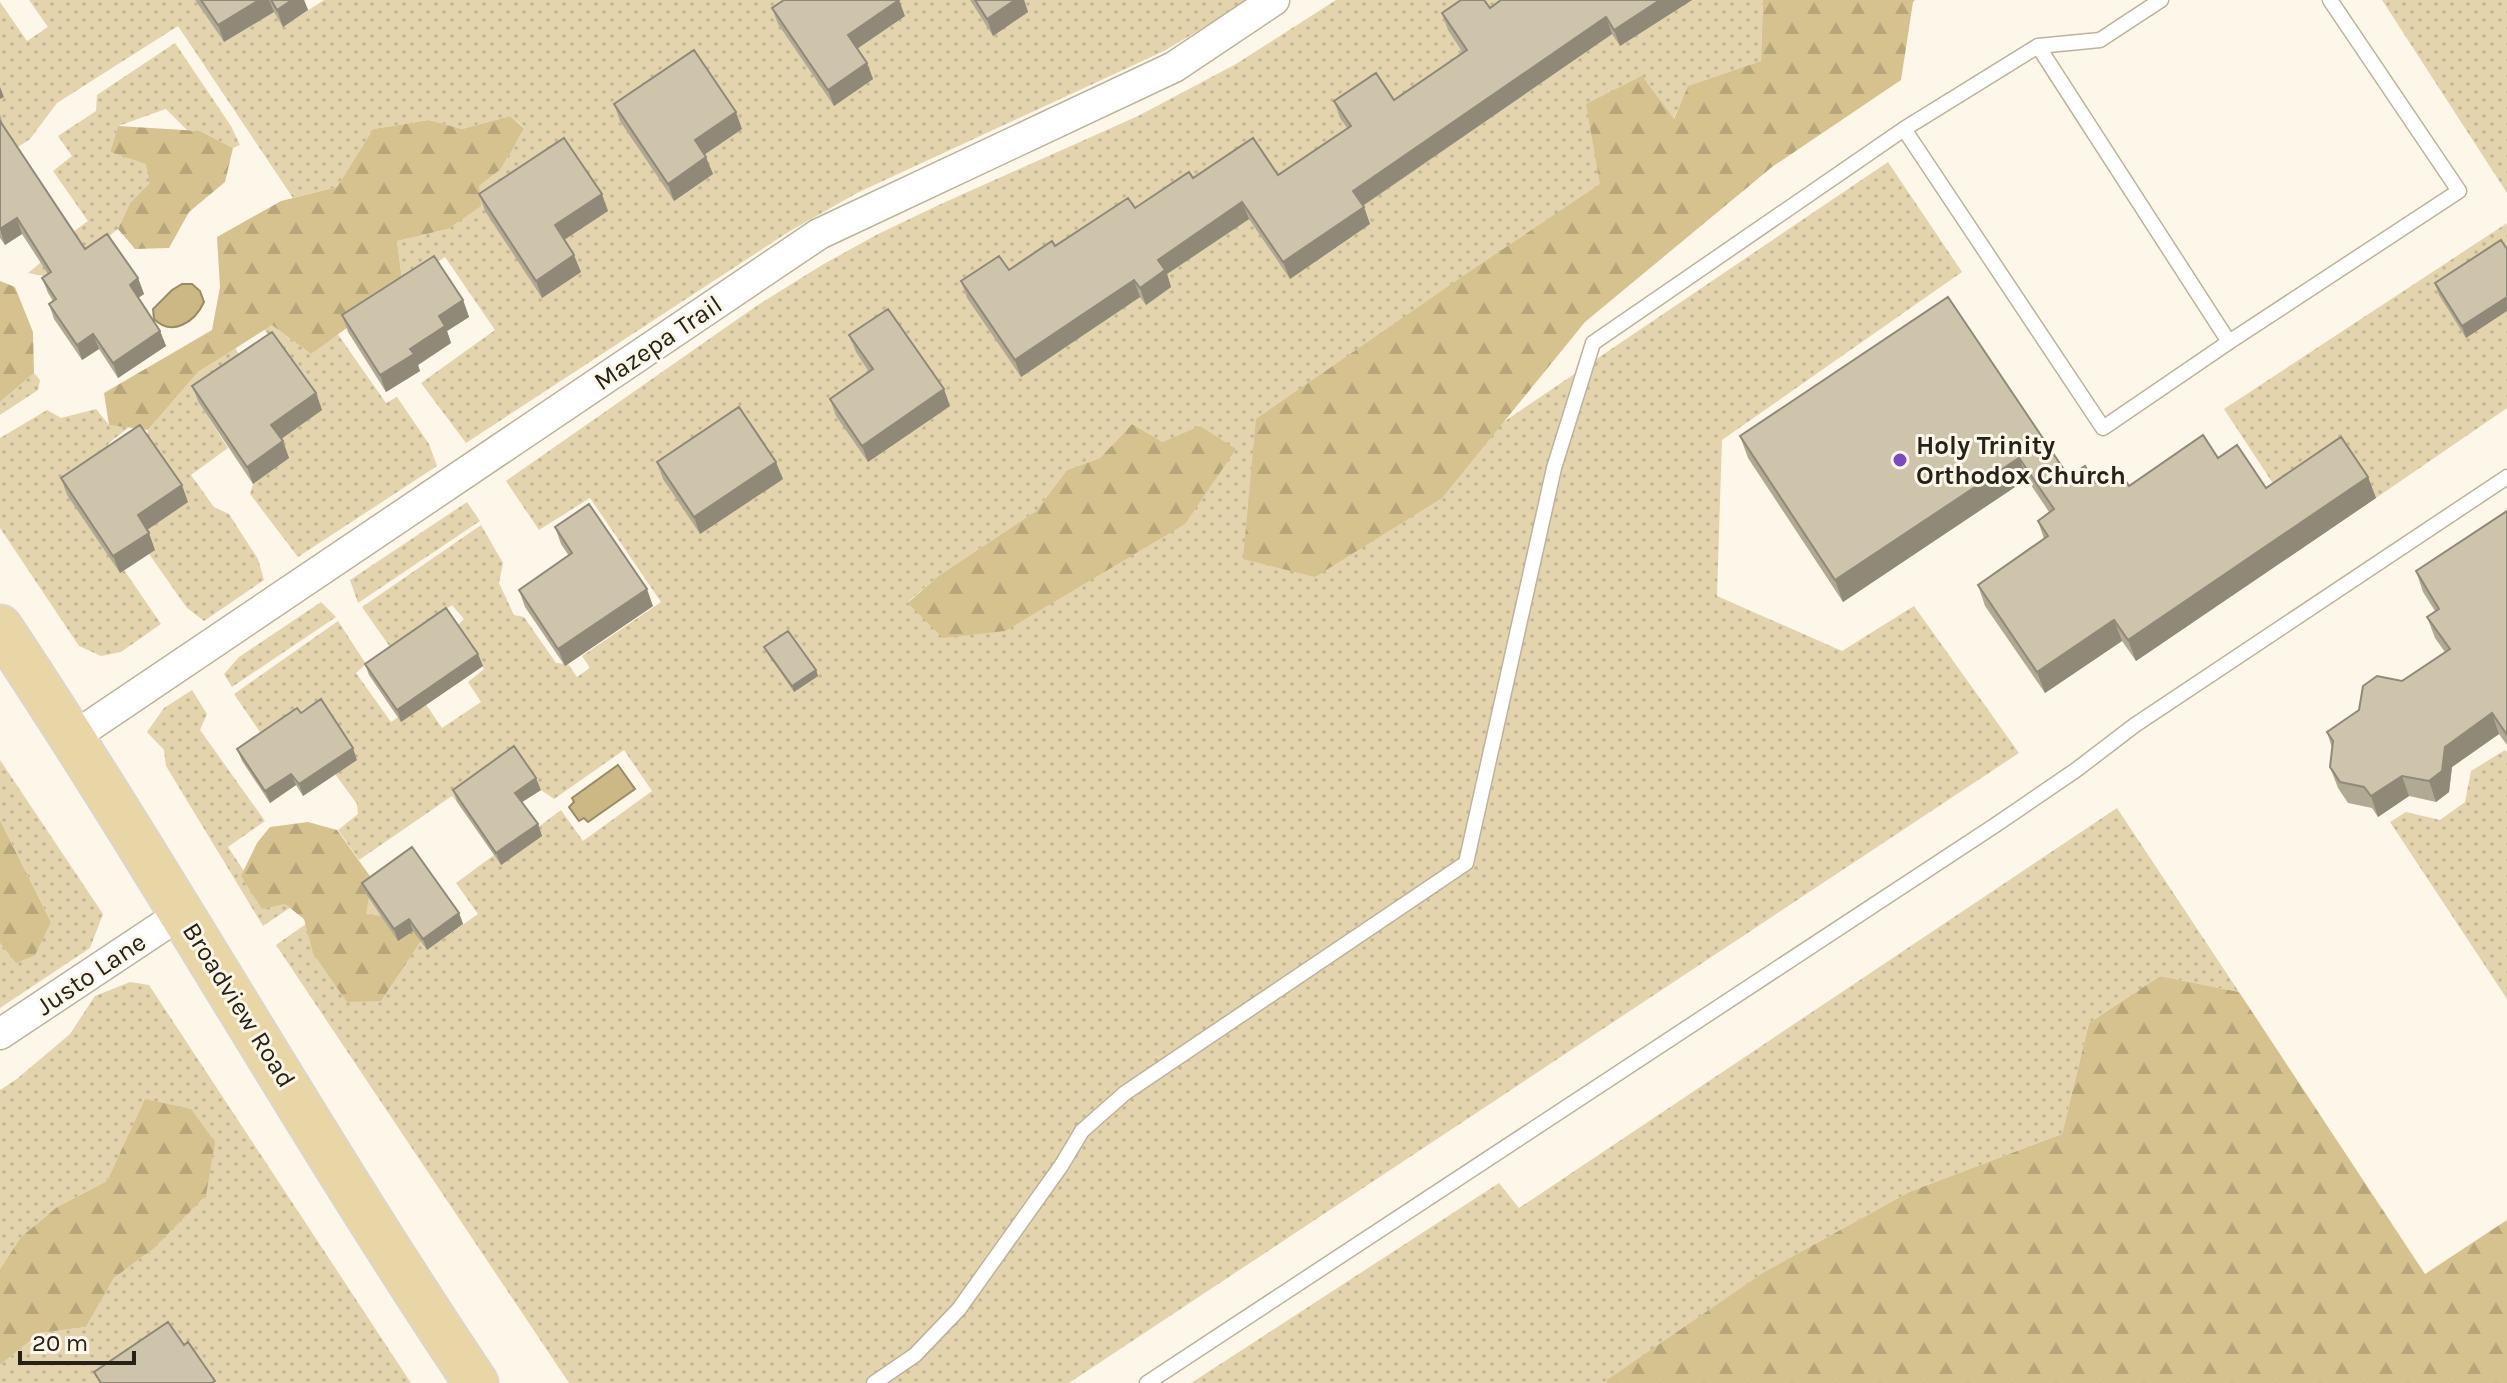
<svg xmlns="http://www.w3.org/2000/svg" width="2507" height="1383" font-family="Karla,sans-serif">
  <defs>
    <pattern id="grass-dots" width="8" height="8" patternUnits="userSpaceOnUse" patternTransform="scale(2)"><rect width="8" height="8" fill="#e3d4ae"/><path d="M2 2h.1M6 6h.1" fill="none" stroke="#c3b695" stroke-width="1.8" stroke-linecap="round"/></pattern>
    <pattern id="forest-firs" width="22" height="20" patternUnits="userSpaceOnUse" patternTransform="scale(2)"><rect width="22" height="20" fill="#d6c28f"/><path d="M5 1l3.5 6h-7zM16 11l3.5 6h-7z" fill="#b8a67b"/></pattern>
  </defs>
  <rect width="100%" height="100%" fill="#fdf7e9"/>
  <path fill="url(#grass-dots)" fill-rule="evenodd" d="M29,0H195L224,42L274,12L284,26L324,0H1250L1164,51L857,193L790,231L466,443L421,383L495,330L445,257L403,287L397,241L448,229L479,186L501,169L524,127L510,116L462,129L429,120L373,129L337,187L293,198L178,26L57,103L30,139L0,159V99L3,96L0,91V2L27,41L48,27Z
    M1336,0H1763L1761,61L1689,86L1673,120L1601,184L1286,569L1888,162L1962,272L1722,440L1717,596L1842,651L1914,606L2019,753L1069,1383H569L276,945L360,886L398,940L413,931L427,950L478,914L456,883L494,855L501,865L537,828L561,810L583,841L652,791L624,750L554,799L541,790L517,758L457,802L452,796L359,860L338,830L358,814L357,804L335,774L357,759L319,700L262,735L234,694L338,621L366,664L356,673L391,722L423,700L442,728L481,702L468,682L484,669L456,627L464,619L452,605L390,647L362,607L481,525L503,563L499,583L514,615L524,617L556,663L568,664L577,677L590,668L582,656L661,602L590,498L539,530L506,481L755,307L822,265L878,234L943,203L1138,116L1236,64ZM1132,424L1163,442L908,602L938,576L1036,511L1067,470L1100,458Z
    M2382,0H2507V193Z
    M175,43L231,126L240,145L233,148L200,131L187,130L166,109L118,126L110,152L147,164L151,184L130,203L118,229L83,257L49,277L28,273C49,257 65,236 88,221L53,171L72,156L58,136L96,111L97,95Z
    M2507,223V408L2376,498L2349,459L2274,485L2224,409Z
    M272,325L311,354L337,333L386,403L397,397L429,444L437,466L298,557L250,494L253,484L289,458L277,442L322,410L264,329Z
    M235,348L248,368L199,403L228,448L191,475L214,507L229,514L258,559L264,580L204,621L187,608L149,554L155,549L144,532L146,441L148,430L198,372Z
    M34,373L40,380L38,390L0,415V402Z
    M96,409L109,425L129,427L108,444L118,460L124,570L161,624L121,652L101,656L79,646L0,528V438L47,410L61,418Z
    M467,502L480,521L358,603L350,580Z
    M321,602L336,617L232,687L224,674L239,657Z
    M192,690L207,714L200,730L265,821L228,847L250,880L349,868L263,926L166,766L164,750L147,732L164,708Z
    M2505,750L2507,752V999L2390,822L2406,812L2440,820L2465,802L2471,771Z
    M0,760L103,914L90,948L0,1008V943L16,962L51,922L0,820Z
    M2117,808L2239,992L2160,976L2089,1023L2062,1134L1909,1192L1764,1272L1608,1380L1607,1383H1191L1499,1183L1519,1208Z
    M130,982L149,985L411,1383H0V1365L40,1333L86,1327L114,1278L153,1249L145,1100L107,1181L57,1207L21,1237L0,1269V1090L18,1078L70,1034L95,996Z"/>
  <path fill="url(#forest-firs)" d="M1763,0H1915L1913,2L1901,80L1772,167L1585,322L1442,498L1315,577L1243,559L1256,419L1469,272L1600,184L1586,104L1642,76L1674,119L1688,86L1761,61Z
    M510,116L524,128L501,169L479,186L481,206L448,229L397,241L403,287L311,354L272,325L198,372L148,430L109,425L104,393L212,330L220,287L217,237L281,201L337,187L373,129L429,120L462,129Z
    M118,126L200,131L233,148L225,182L189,212L169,248L135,249L118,229L130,203L150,183L146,164L110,152Z
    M0,281L15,287L33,332L34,373L0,402Z
    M1132,424L1163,442L1200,426L1236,449L1185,524L1005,631L943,638L908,603L938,576L1036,511L1067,470L1100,458Z
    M0,820L51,922L35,955L16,963L0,943Z
    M308,822L337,830L372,879L366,914L410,920L424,936L381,1001L347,1002L313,953L304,919L285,904L262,909L241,876L257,843L270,827Z
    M2160,976L2239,992L2425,1274L2507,1220V1383H1607V1380L1764,1272L1909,1192L2062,1134L2089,1023Z
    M145,1099L191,1109L215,1142L206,1195L153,1249L114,1278L86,1327L40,1333L0,1365V1269L21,1237L57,1207L107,1181Z"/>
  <path fill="#ccb885" stroke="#9a8b65" stroke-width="2" d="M182,284H192L200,291L204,302C195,322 172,337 154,319L153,309L172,290Z
    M618,765L635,789L588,822L584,818L579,821L569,807L574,802L572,798Z"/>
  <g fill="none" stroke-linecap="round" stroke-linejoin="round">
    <defs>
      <path id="lane" d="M2038,46L2229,342L2459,191L2330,0
        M1904,129L2103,428L2229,342
        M874,1383L915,1355L959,1309L1061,1166L1082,1131L1125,1093L1466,863L1554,468L1593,343L1904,129L2038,46L2100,40L2161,0
        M1147,1383L1994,826L2076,770L2135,725L2507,477"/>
      <path id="street" d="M72,738L819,234L1174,67L1274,0
        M0,1034L182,913"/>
      <path id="primary" d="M0,627C165,875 310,1136 476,1383"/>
    </defs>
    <use href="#lane" stroke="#bcb39b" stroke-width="17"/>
    <use href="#street" stroke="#bcb39b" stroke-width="33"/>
    <use href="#primary" stroke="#d8d7d6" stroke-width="47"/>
    <use href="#lane" stroke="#fff" stroke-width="14"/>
    <use href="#street" stroke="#fff" stroke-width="30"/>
    <use href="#primary" stroke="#e8d6a6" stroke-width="44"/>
  </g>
  <path fill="#b1a994" d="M195,0H304L308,10L283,27L274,12L224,42Z
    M970,0H1024L1028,12L993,36Z
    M1501,0H1692L1620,46L1612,34L1363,206L1370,224L1290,279L1249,219L1167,274L1171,287L1146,305L1140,297L1021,377L967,298L961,281L1009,270L1193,178L1278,175L1347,128L1340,118L1334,101L1394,100L1463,53L1448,30L1442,13L1490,8Z
    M772,8L905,16L857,48L867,63L873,79L834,106L778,24Z
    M614,104L742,129L704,154L713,174L674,201L620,121Z
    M0,114L4,128L85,249L138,278L144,294L138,298L160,331L166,346L118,378L99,349L82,360L54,319L49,304L53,301L48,293L42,278L48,274L22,234L5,245L0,238Z
    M479,194L608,211L564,239L581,272L542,298L485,211Z
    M2507,249L2466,338L2439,295L2435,283Z
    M1948,297L2069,477L2096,483L2129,486L2218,458L2266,488L2368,477L2376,498L2136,661L2122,641L2045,693L1985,606L1978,585L2044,539L2038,521L2049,512L2027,479L1843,602L1748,458L1740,436Z
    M463,300L469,317L447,331L451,343L418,365L420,371L386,392L348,332L342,315Z
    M849,335L950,406L868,462L836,416L830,399L869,372L856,352Z
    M192,386L316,393L322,410L281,439L289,458L253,484L199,403Z
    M657,462L783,479L700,534L663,479Z
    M61,478L188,502L147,530L155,550L120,573L67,495Z
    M2507,511V745L2499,734L2452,767L2449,792L2436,802L2409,796L2378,817L2372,808L2348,803L2338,788L2330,767L2332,748L2327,732L2445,652L2435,638L2427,617L2435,611L2423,592L2416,571Z
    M555,527L653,606L565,666L525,607L519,590L569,556L561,544Z
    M764,647L816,670L818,676L794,692L767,653Z
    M478,654L483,666L401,722L369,675L365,664Z
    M301,713L357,760L303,796L296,785L270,803L242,761L237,749Z
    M453,790H541L522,802L538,824L542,836L501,865L457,802Z
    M362,883L459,913L463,924L427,950L413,931L398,941L366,894Z"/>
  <path fill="#908978" d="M259,0H269L274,12L224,42L218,25Z
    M292,0H304L308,10L283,27L277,10Z
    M899,0L905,16L854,51L848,35Z
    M1015,0H1024L1028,12L993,36L987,19Z
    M1660,0H1692L1620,46L1614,30Z
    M1606,17L1612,34L1359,208L1353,191Z
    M867,63L873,79L834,106L828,90Z
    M0,87L4,97L0,99Z
    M736,112L742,129L701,157L695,140Z
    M706,157L713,174L674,201L668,184Z
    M602,194L608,211L561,242L555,225Z
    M1242,202L1249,219L1167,274L1171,287L1146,305L1140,288L1158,260Z
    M1364,207L1370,224L1290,279L1283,262Z
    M17,218L22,234L5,245L0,229Z
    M574,255L581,272L542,298L536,281Z
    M138,278L144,294L135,300L130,285Z
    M1134,280L1140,297L1021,377L1015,360Z
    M2507,297V311L2466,338L2462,326Z
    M463,300L469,317L447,331L451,343L418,365L420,371L386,392L380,375L410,349L439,316Z
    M160,331L166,346L118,378L113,363Z
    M93,334L99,349L82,360L77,345Z
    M944,389L950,406L868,462L862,446Z
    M316,393L322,410L277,442L271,425Z
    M283,441L289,458L253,484L247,467Z
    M2019,458L2027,479L1843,602L1835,580Z
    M776,462L783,479L700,534L694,517Z
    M2368,477L2376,498L2136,661L2128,640Z
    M182,485L188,502L144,532L138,515Z
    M149,533L155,550L120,573L113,556Z
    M647,589L653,606L565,666L558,649Z
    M2114,620L2122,641L2045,693L2037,672Z
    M478,654L483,666L401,722L397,710Z
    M816,670L818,676L794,692L792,686Z
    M2492,713L2499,734L2452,767L2449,792L2436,802L2429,781L2445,747Z
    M353,748L357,760L303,796L299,784Z
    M291,774L296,785L270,803L265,791Z
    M2402,776L2409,796L2378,817L2371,796Z
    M536,778L541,790L519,804L515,793Z
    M538,824L542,836L501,865L496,853Z
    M459,913L463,924L427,950L423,939Z
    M409,919L413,931L398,941L394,929Z"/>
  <path fill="#cec4ac" stroke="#908978" stroke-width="2" d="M201,0H259L218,25Z
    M271,0H292L277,10Z
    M784,0H899L848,35L867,63L828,90L772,8Z
    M975,0H1015L987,19Z
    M1461,0H1484L1490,8L1501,0H1660L1614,30L1606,17L1353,191L1364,207L1283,262L1242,202L1158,260L1165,270L1140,288L1134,280L1015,360L961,281L999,256L1009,270L1052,241L1055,246L1128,198L1135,208L1189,172L1193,178L1253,138L1278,175L1351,126L1334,101L1376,73L1394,100L1467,50L1442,13Z
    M694,50L736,112L695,140L706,157L668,184L614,104Z
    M0,121L85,249L107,234L138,278L130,285L160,331L113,363L93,334L77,345L49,304L56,299L42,278L51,272L17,218L0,229Z
    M564,138L602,194L555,225L574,255L536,281L479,194Z
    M2501,240L2507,249V297L2462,326L2435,283Z
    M434,256L463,300L439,316L445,326L410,349L414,354L380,375L342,315Z
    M1948,297L2069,477L2085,466L2096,483L2118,469L2129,486L2203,435L2218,458L2237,445L2266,488L2341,437L2368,477L2128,640L2114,620L2037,672L1978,585L2048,536L2038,521L2054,509L2019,458L1835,580L1740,436Z
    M888,309L944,389L862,446L830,399L873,369L849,335Z
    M272,332L316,393L271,425L283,441L247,467L192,386Z
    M739,407L776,462L694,517L657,462Z
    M140,425L182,485L138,515L149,533L113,556L61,478Z
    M589,504L647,589L558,649L519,590L572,553L555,527Z
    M2507,511V735L2492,713L2445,747L2442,771L2429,781L2402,776L2371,796L2364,787L2340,782L2330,767L2333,741L2327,732L2359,710L2363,686L2377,676L2402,681L2450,649L2427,617L2439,609L2416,571Z
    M446,608L478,654L397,710L365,664Z
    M788,631L816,670L792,686L764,647Z
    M321,699L353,748L299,784L291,774L265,791L237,749L297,708L301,713Z
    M514,746L536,778L515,793L538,824L496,853L453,790Z
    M412,847L459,913L423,939L409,919L394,929L362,883Z
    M168,1322L184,1345L188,1342L215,1381L212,1383H101L94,1372Z"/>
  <circle fill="#7a4ac2" stroke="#fdf7e9" stroke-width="3" cx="1900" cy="460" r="8"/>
  <g text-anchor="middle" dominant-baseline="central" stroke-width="6" stroke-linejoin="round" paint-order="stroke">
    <g font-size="26" fill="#262219" stroke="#fdf7e9">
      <text transform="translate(658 343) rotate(-34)">Mazepa Trail</text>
      <text transform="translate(91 974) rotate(-34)">Justo Lane</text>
      <text transform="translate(239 1005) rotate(58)">Broadview Road</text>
    </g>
    <g font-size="26" font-weight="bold" fill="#262219" stroke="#fdf7e9" text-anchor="start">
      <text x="1916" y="445">Holy Trinity<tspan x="1916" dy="30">Orthodox Church</tspan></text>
    </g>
  </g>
  <path d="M20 1351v12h114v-12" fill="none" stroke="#262219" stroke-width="4"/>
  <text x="32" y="1351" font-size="24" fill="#262219" stroke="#fdf7e9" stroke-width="6" paint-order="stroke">20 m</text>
</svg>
